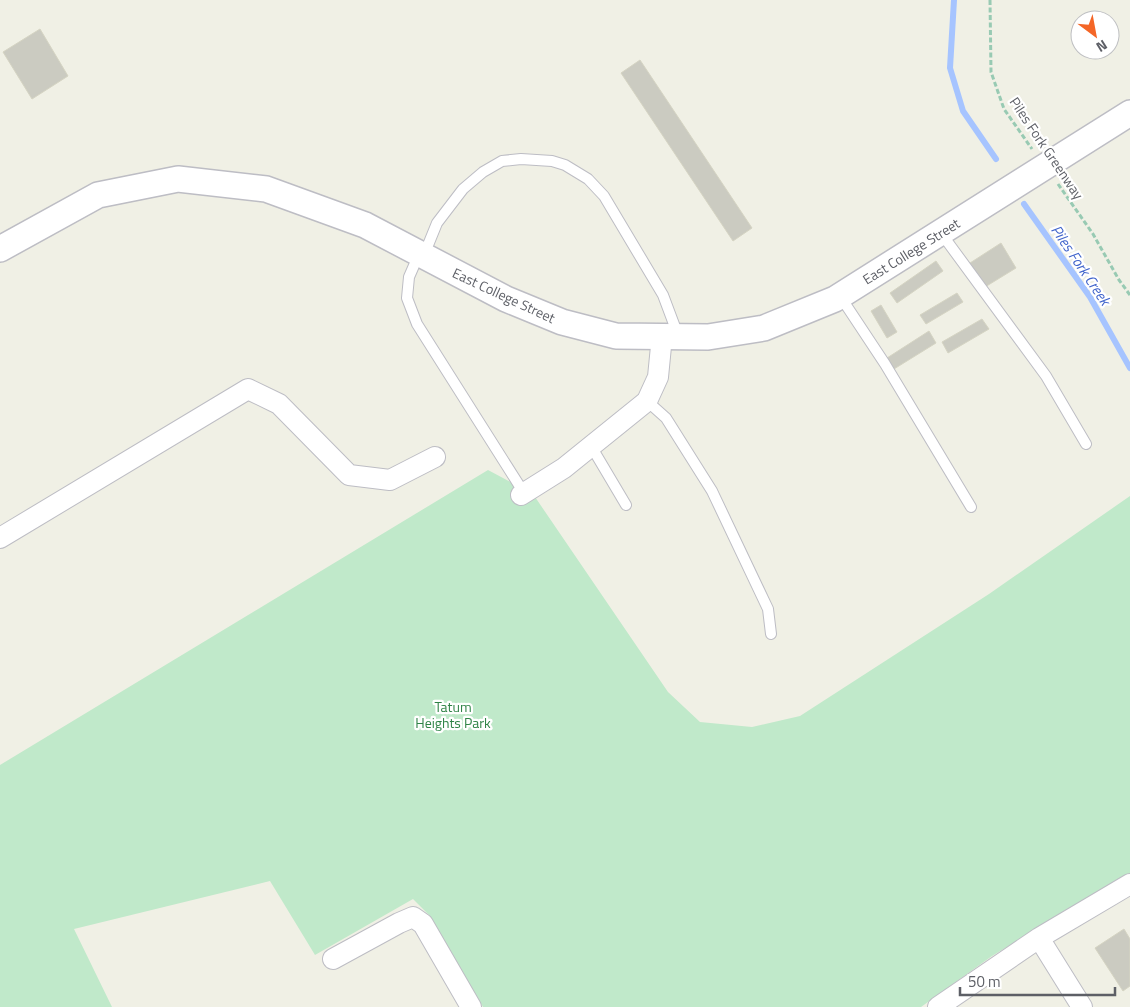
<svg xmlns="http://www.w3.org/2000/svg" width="1130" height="1007" font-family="'Titillium Web',sans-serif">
  <rect width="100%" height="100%" fill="#f0f0e5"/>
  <path fill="#c0e9ca" d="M488,470L533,494L668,692L700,722L752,727L800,716L989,594L1130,496V873L992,956L921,1007H483L430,916L413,899L315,955L270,881L74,929L112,1007H0V765Z"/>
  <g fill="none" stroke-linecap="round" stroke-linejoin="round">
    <path stroke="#a6c4ff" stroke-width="6" d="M954,0L950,68L963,111L996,159
      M1024,204L1090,297L1130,368"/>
  </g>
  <path fill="#cbcbc1" stroke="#d5d4c3" d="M40,29L68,76L32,99L3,52Z
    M640,60L752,228L733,241L621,73Z
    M1001,243L1016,268L985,287L970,263Z
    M936,261L943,271L897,303L890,293Z
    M957,293L963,302L926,324L920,315Z
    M881,305L897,332L887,338L871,311Z
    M982,319L989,329L948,353L942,342Z
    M929,331L936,343L894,369L887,358Z
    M1124,929L1130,939V986L1123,991L1095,948Z"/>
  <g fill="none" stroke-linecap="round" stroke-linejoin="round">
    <defs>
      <path id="service" d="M941,233L1046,376L1086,444
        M419,254L409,277L407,298L417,324L524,493
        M424,255L437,223L463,189L483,172L502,161L521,159L552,161L565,165L588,179L604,196L663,295L678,335
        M840,296L885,364L971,507
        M647,401L666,418L712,491L768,609L771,634
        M591,446L626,505"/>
      <path id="minor" d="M521,495L564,468L647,401L658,377L662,336
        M0,538L248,389L279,404L349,475L390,480L435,457
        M1039,938L1082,1007
        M333,959L399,923L413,917L423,924L471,1007
        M938,1007L1039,938L1130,884"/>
      <path id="tertiary" d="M0,249L98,195L178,179L266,189L365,225L506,299L562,322L616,336L708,337L764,328L835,299L1130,113"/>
    </defs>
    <use href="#service" stroke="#bdbdc4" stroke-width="12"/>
    <use href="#minor" stroke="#bdbdc4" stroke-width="22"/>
    <use href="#tertiary" stroke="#bdbdc4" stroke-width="28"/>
    <path stroke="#98cab3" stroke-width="3" stroke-dasharray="5 2.5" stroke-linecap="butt" d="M990,0L991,72L1004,109L1032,149
      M1058,184L1093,234L1119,280L1130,295"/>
    <use href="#service" stroke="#fff" stroke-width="10"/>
    <use href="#minor" stroke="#fff" stroke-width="20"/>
    <use href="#tertiary" stroke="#fff" stroke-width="25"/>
  </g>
  <g text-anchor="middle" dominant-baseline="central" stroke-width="4.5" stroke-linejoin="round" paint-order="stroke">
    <g font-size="14" fill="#5d5f66" stroke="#fff">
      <text transform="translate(1047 148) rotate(56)">Piles Fork Greenway</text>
      <text transform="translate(911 251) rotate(-32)">East College Street</text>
      <text transform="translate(504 295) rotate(25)">East College Street</text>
    </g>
    <g font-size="14" fill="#2f8346" stroke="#fff">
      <text x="453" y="706">Tatum<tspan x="453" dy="16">Heights Park</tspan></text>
    </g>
    <g font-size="15" font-style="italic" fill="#4064cb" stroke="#fff">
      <text transform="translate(1081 265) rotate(56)">Piles Fork Creek</text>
    </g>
  </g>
  <g transform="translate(1095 35) rotate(148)"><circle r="24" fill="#ffffff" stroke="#bebfc2"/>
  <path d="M0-4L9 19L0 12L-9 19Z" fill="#f46627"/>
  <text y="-8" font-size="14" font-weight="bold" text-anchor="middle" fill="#5d5f66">N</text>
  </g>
  <path d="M960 987v8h155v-8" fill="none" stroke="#5d5f66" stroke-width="2.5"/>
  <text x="968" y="987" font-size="15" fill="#5d5f66" stroke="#ffffff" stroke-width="4" paint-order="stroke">50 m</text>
</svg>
